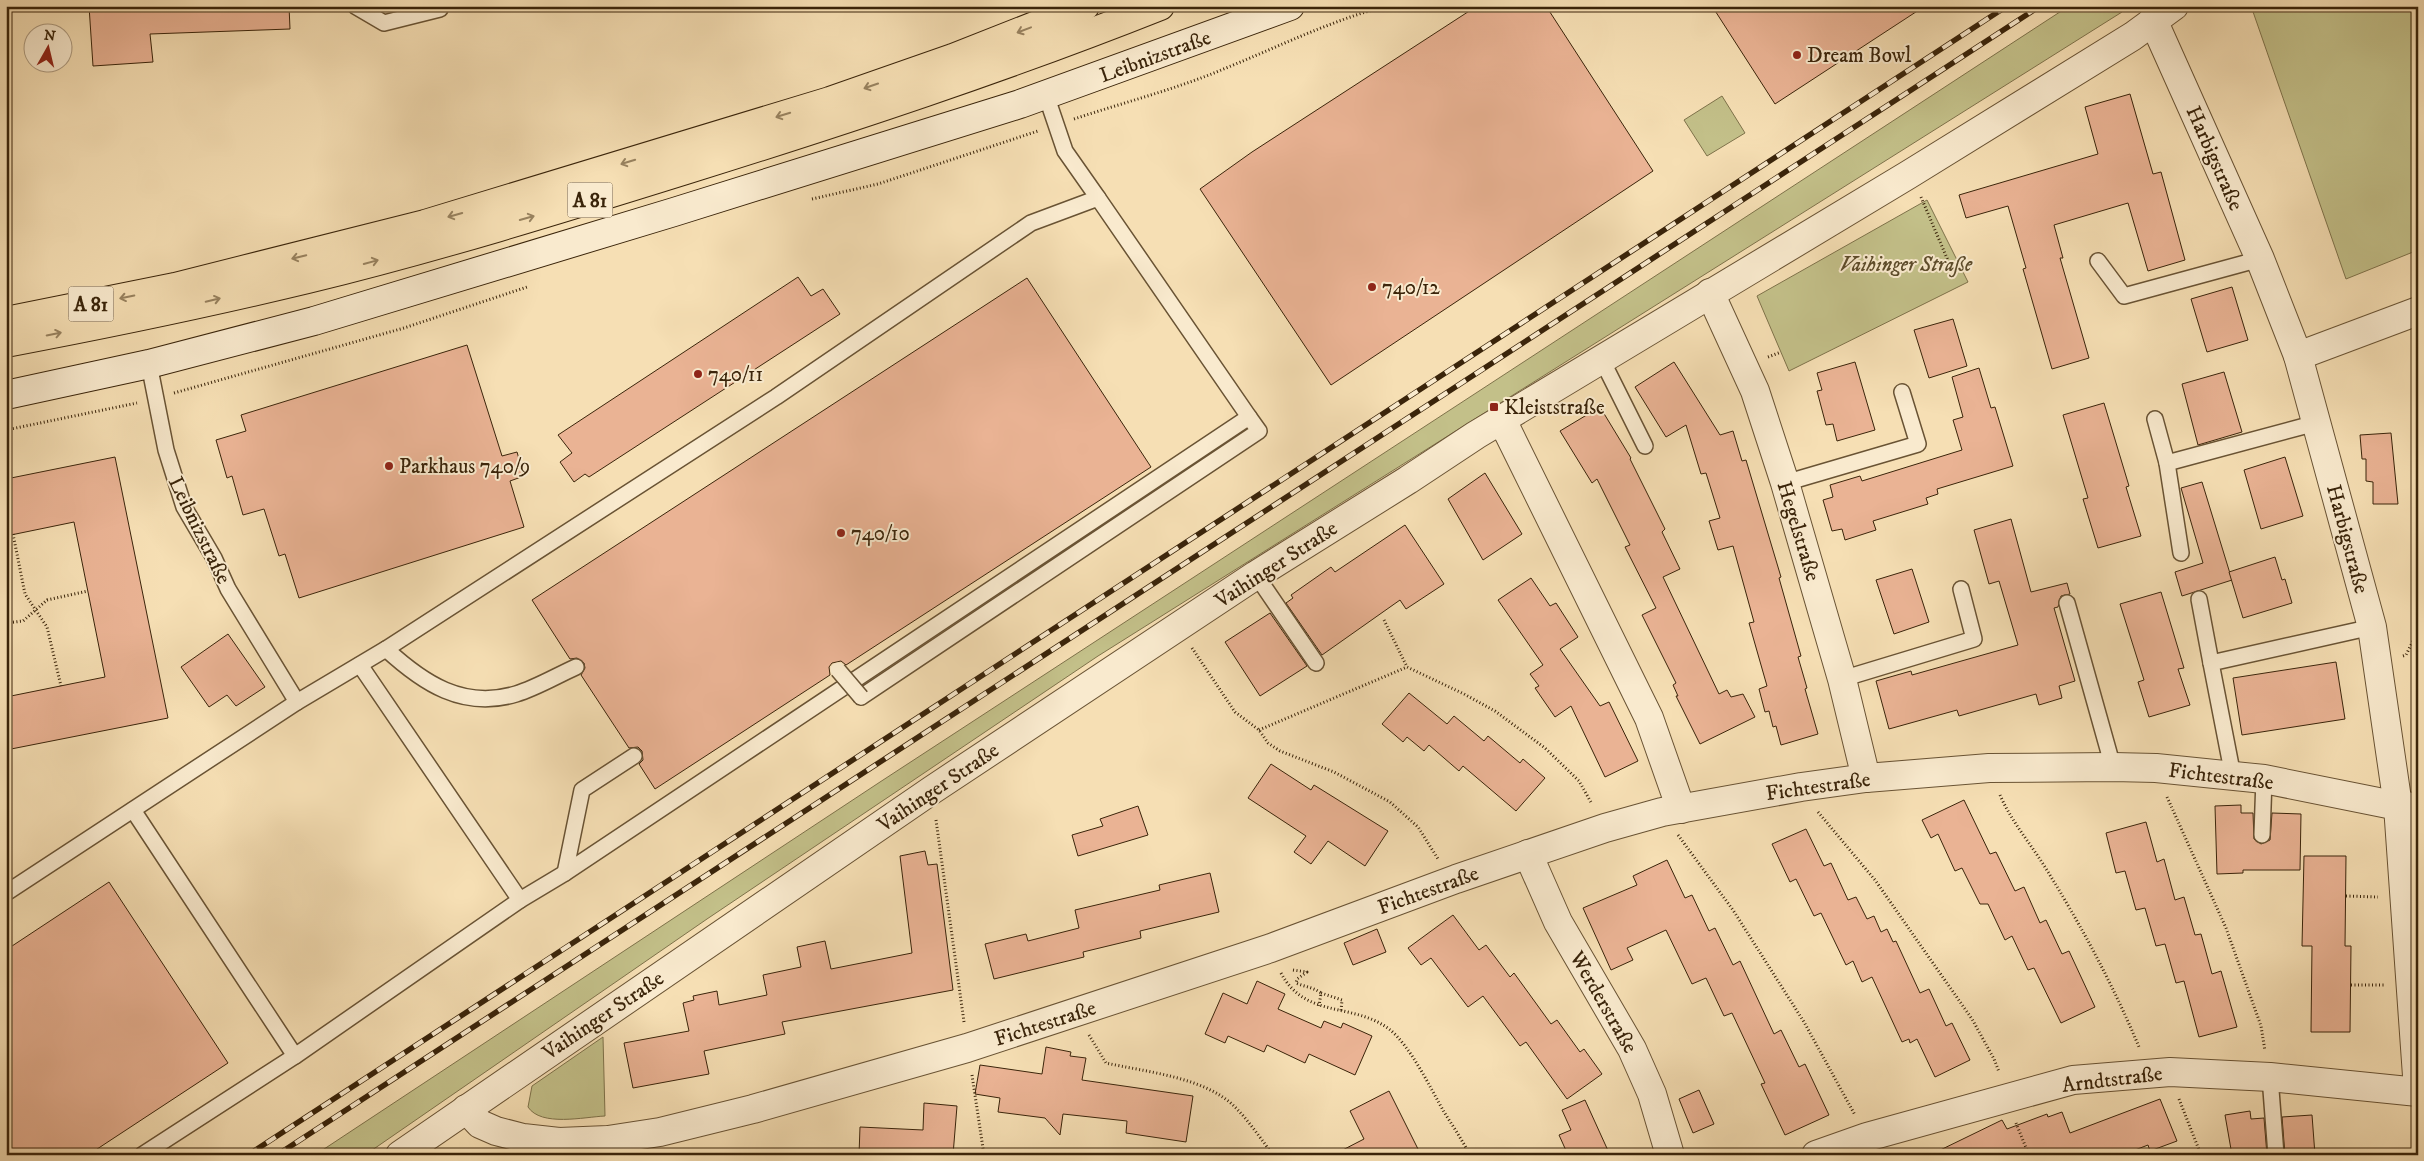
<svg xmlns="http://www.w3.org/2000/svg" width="2424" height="1161" viewBox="0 0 2424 1161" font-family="'IM FELL DW Pica',serif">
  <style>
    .green { fill: #c3c089; stroke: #7e724a }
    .building { fill: #eab394; stroke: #3a240a }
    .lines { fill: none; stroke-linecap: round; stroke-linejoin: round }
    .lane-casing { stroke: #695334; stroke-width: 18 }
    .street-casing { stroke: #695334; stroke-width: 30 }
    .secondary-casing { stroke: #3a240a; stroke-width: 30 }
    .highway-casing { stroke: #3a240a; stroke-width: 30 }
    .path { stroke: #3a240a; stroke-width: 3; stroke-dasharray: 1 2.5; stroke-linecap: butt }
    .lane { stroke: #f9eace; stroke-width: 15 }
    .street { stroke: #f9eace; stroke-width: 28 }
    .secondary { stroke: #f9eace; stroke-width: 28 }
    .highway { stroke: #f6dfb4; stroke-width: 28 }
    .rail-casing { stroke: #3a240a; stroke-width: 5.5 }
    .rail { stroke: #f9eace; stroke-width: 4; stroke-dasharray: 11; stroke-linecap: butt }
    .lane-bridge-casing { stroke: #695334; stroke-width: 18; stroke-linecap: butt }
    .lane-bridge { stroke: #f9eace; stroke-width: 15 }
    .oneway { stroke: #98825f }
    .poi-dot { fill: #8f2418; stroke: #f9eace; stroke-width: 2 }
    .labels { text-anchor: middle; stroke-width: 4; stroke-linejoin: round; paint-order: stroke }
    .shield { fill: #f9eace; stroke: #735f45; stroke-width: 1 }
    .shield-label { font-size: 20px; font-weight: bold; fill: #3a240a }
    .poi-label { font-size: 21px; fill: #3a240a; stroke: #f9eace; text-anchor: start }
    .street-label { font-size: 21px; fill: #3a240a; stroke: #f9eace }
    .park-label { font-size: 21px; font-style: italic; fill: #5c4b2a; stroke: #f9eace }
  </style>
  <rect width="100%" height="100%" fill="#f6dfb4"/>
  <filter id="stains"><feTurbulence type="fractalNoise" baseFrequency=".004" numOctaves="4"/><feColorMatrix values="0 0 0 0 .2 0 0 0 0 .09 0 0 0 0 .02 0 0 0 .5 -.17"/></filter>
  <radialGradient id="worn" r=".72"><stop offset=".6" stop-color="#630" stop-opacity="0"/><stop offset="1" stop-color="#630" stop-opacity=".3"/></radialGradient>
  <g class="green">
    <path d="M2069,6H2119L2122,12L1098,656L707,919L365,1155H315L880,782Z"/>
    <path d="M2251,6H2418V250L2346,279Z"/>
    <path d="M1722,96L1745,133L1707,156L1684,120Z"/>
    <path d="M1927,200L1968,282L1789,371L1757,296Z"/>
    <path d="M603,1037L605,1116C584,1117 541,1127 528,1107L532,1086Z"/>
  </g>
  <g class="building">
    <path d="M89,6H289L290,29L150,34L153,62L93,66Z"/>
    <path d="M1477,6H1546L1653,171L1331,385L1200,189L1252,152Z"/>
    <path d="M1712,6H1925L1775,104Z"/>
    <path d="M2130,94L2153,174L2161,172L2185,260L2148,271L2128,203L2054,225L2063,258H2060L2089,358L2052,369L2023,269L2026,268L2008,206L1966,218L1959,195L2098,154L2085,107Z"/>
    <path d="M798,277L811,296L823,289L840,314L589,477L585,474L574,482L560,462L572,453L558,435Z"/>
    <path d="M1027,278L1151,467L846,665L841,661L832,663L829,667L830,675L655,789L639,764L643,760L642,751L638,747L629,748L581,675L585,668L584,663L577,658L570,659L532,600Z"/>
    <path d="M2232,287L2248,340L2207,352L2191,299Z"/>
    <path d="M1953,319L1967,366L1929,378L1914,330Z"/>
    <path d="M467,345L502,456L517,452L524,476L510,481L524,527L299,598L285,554L279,556L264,509L243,515L232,476L227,478L216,440L246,431L241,415Z"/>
    <path d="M1674,362L1720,435L1733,431L1742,461L1746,460L1781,577L1779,578L1801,656L1798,657L1807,688L1805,689L1818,734L1781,745L1776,726L1773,727L1769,711L1765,712L1759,689L1767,686L1749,623L1754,622L1733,546L1718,550L1709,521L1720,518L1706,473L1701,474L1686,425L1666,437L1635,387Z"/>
    <path d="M1855,362L1875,430L1837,441L1833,424L1826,425L1817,391L1822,390L1817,373Z"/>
    <path d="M1979,368L1991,408L1995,407L2013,466L1937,489L1938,494L1926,498L1928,504L1873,521L1876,530L1845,540L1842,529L1832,531L1823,500L1833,497L1830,485L1860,476L1862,481L1962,450L1953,420L1963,417L1952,377Z"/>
    <path d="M2224,372L2242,432L2198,445L2182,384Z"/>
    <path d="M2104,403L2129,486L2126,487L2141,536L2098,548L2083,499L2088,498L2063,415Z"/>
    <path d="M1600,407L1631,458L1630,459L1665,529L1662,532L1680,569L1663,577L1719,694L1727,690L1731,697L1743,694L1755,717L1700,744L1676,696H1678L1673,685L1676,683L1642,615L1656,608L1625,547L1630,545L1597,479L1592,483L1560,431Z"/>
    <path d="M2391,433L2398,504H2373V482L2366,481V459H2362L2360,435Z"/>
    <path d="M115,457L168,718L6,750V697L105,677L74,522L6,536V479Z"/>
    <path d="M2285,457L2303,516L2261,529L2244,470Z"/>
    <path d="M1485,473L1522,534L1483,560L1448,499Z"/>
    <path d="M2202,482L2232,580L2182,596L2175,572L2203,563L2181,488Z"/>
    <path d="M2011,519L2031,592L2067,583L2070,594L2061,596L2058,607L2054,608L2075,681L2059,686L2062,698L2039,705L2036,694L1959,716L1957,710L1889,729L1876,681L1911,671L1912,675L2018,645L1999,581L1989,584L1974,530Z"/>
    <path d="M1405,525L1444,584L1406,609L1400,600L1322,655L1286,603L1293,598L1291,595L1331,567L1335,572Z"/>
    <path d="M2275,557L2282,580L2285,579L2292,603L2243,618L2229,572Z"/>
    <path d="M1912,569L1929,622L1894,634L1876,580Z"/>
    <path d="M1531,578L1550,606L1556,603L1578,637L1560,649L1600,706L1609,702L1638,761L1605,777L1571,706L1555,717L1535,688L1539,686L1530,674L1543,665L1498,600Z"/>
    <path d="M2161,592L2184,668L2178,669L2190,705L2149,717L2138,682L2144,680L2120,604Z"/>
    <path d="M1270,613L1307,666L1260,696L1225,642Z"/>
    <path d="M228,634L265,687L236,706L227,695L209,707L181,667Z"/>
    <path d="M2336,662L2345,719L2242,735L2233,678Z"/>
    <path d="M1409,693L1447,724L1454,716L1484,741L1488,736L1520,763L1523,759L1545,778L1516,811L1463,766L1459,771L1429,745L1424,751L1407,737L1403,742L1382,724Z"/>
    <path d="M1271,764L1311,790L1314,785L1388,831L1365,866L1328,841L1311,864L1294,852L1306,836L1248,798Z"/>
    <path d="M1964,800L1990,854L1996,852L2015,891L2024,887L2040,923L2046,920L2062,954L2069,951L2095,1007L2061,1023L2034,968L2028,970L2012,936L2005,940L1988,904H1980L1962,868L1955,871L1938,834L1931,838L1922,820Z"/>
    <path d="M2241,805V813H2253L2254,839L2261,844L2270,840L2272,813L2301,814L2300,870H2243V873L2217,874L2215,806Z"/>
    <path d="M1138,806L1148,835L1078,856L1072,835L1103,826L1100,819Z"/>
    <path d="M2146,822L2157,862L2164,859L2175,900L2184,897L2195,935L2201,934L2212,974L2221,971L2237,1027L2199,1037L2184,981L2176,983L2165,944L2156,946L2145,908L2136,910L2125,871L2116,873L2106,833Z"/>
    <path d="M1806,829L1824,866L1831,863L1848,900L1856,897L1867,919L1874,916L1881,932L1887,929L1893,942L1896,941L1920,993L1929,989L1946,1026L1952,1023L1970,1060L1935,1077L1917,1039L1910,1043L1909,1039L1902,1042L1872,977L1862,982L1853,961L1846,965L1821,913L1814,916L1796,879L1790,882L1772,844Z"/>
    <path d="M925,851L928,865L937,864L953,990L782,1022L785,1034L704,1051L709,1074L633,1088L624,1043L689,1031L683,1003L694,1000L693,996L717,991L719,1005L767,995L763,975L801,967L797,947L825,941L831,969L912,953L900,856Z"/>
    <path d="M2304,856H2346L2345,946H2351L2350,1032H2311L2312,946H2302Z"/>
    <path d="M1667,860L1685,898L1692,895L1709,931L1715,928L1733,965L1740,961L1774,1034L1781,1030L1799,1067L1805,1064L1829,1115L1785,1135L1761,1084L1765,1083L1732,1013L1724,1016L1706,978L1692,984L1666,930L1627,948L1633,960L1611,970L1583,908L1637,885L1633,876Z"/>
    <path d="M1210,873L1219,912L1140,931L1141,938L1083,952L1084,957L994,979L985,944L1026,934L1028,941L1079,928L1075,910L1160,890L1159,885Z"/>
    <path d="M109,882L228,1063L88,1155H6V950Z"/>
    <path d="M1453,915L1479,950L1486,945L1510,977L1514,973L1551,1024L1557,1020L1580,1052L1584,1049L1602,1074L1567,1099L1526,1042L1520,1046L1483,996L1468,1007L1431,958L1421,965L1408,948Z"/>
    <path d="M1377,929L1386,952L1353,965L1344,943Z"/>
    <path d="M1257,981L1285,994L1278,1009L1321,1028L1324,1021L1341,1028L1343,1023L1372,1036L1355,1075L1309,1054L1305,1063L1267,1045L1264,1052L1228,1036L1225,1043L1205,1034L1223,993L1247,1004Z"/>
    <path d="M1046,1047L1071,1052L1070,1056L1086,1058L1082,1080L1193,1096L1186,1142L1126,1133L1127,1121L1063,1114L1060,1135L1045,1118L998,1112L1000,1098L975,1094L980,1065L1042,1074Z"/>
    <path d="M1699,1090L1714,1124L1693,1133L1679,1099Z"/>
    <path d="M1389,1091L1421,1155H1333L1364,1139L1350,1111Z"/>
    <path d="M2160,1099L2177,1141L2150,1151L2148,1145L2122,1155H1930L2002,1120L2007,1129L2047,1114L2048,1117L2062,1112L2070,1133Z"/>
    <path d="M1585,1100L1610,1155H1568L1559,1135L1571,1130L1562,1110Z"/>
    <path d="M924,1103L957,1106L953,1155H859L860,1127L923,1130Z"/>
    <path d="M2250,1111L2251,1119L2264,1118L2267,1155H2232L2225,1115Z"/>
    <path d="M2312,1115L2315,1155H2285L2282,1117Z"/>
  </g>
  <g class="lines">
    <g class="lane-casing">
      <g id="lane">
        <path d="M355,6L384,23L440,9"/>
        <path d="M1046,95L1065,151L1098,198"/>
        <path d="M2098,261L2124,296L2260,259"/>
        <path d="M1602,360L1645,446"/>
        <path d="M149,364L166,450L184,507L214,558L228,589L297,702"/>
        <path d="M2155,419L2167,463L2316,423"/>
        <path d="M2167,463L2181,553"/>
        <path d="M1785,483L1918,444L1902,392"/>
        <path d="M1256,575L1316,663"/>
        <path d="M2199,599L2211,663"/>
        <path d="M2067,603L2113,767"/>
        <path d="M386,649C423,683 463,710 516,694C536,688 556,676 576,667"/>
        <path d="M360,665L520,900"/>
        <path d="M1842,679L1974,639L1961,589"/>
        <path d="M861,697L1259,431L1249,417"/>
        <path d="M2233,776L2211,663L2372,627"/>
        <path d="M133,810L295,1056"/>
        <path d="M2262,835L2264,779"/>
        <path d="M565,873L582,790L634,756"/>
        <path d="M6,893L297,702L386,649L776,397L1031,223L1098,198L1249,417L565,873L520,900L295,1056L142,1155"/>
        <path d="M2270,1077L2276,1155"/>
      </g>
    </g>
    <g class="street-casing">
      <g id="street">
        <path d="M2153,20L2260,259L2298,356L2372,627L2398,806L2418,1090"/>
        <path d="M1710,293L1755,391L1785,483L1842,679L1866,778"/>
        <path d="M2298,356L2418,311"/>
        <path d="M1502,420L1649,718L1681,809"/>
        <path d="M1528,854L1558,922L1632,1049L1652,1094L1670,1155"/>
        <path d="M466,1109L480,1124L496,1131L523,1138L559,1142L608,1140L660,1132L753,1109L967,1048L1271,948L1456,879L1605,828L1662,812L1801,787L1866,778L1989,768L2113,767L2156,768L2264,779L2398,806L2418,807"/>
        <path d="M400,1155L932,790L1256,575L1408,480L1476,435L1908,175L2133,36L2174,6"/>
        <path d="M1816,1155L1867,1137L2073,1080L2170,1072L2270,1077L2418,1092"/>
      </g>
    </g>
    <g class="secondary-casing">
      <path id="secondary" d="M6,395L149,364L314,321L674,212L1020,104L1290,6"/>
    </g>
    <g class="highway-casing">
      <g id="highway">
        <path d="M6,321L175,287L425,224L830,101L953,58L1085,6"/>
        <path d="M6,343C107,324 208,303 308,279C435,248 561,209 686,170C846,120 1004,68 1160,6"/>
      </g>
    </g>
    <g class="path">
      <path d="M1074,119C1125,102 1177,89 1226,68C1280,46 1330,21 1386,6"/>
      <path d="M1921,197L1952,270"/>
      <path d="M812,199L878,184L1038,131"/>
      <path d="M1768,357L1781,352"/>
      <path d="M174,393L404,328L527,287"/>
      <path d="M6,430L137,403"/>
      <path d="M13,534L25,594L47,627L61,686"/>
      <path d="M1384,620L1407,667L1464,694L1495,711L1545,748L1579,781L1592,804"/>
      <path d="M6,623L23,621L47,600L88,591"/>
      <path d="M1192,648L1235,712L1259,730L1268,743L1280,751L1334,772L1390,802L1418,827L1438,859"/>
      <path d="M2403,656L2406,655L2413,641L2418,640"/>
      <path d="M1259,730L1407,667"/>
      <path d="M2000,795C2012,823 2032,845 2048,872C2082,927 2114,987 2139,1047"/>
      <path d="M2167,797L2226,928L2261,1026L2265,1051"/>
      <path d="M1818,812L1875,880L1972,1019L1994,1059L1999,1072"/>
      <path d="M936,820L964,1022"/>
      <path d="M1678,835L1733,910L1804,1022L1855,1115"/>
      <path d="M2346,896L2378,897"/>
      <path d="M1293,970L1307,972L1297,979L1296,983C1305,987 1313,987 1321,993L1319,1006"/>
      <path d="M1281,973C1305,1019 1353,1002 1389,1029C1410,1045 1431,1089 1444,1112C1453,1126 1462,1140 1470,1155"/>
      <path d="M2351,985H2385"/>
      <path d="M1321,993L1342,1000L1341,1011"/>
      <path d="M1089,1035L1106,1063C1146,1072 1205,1077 1235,1107C1249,1121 1261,1139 1273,1155"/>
      <path d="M972,1075L984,1155"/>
      <path d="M2179,1099L2201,1155"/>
      <path d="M2016,1123L2029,1155"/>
    </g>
    <use href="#lane" class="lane"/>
    <use href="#street" class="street"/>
    <use href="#secondary" class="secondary"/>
    <use href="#highway" class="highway"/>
    <g class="rail-casing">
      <g id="rail">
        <path d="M248,1155L2007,6"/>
        <path d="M277,1155L2040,6"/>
      </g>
    </g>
    <use href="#rail" class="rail"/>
    <g class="lane-bridge-casing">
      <path id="lane-bridge" d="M838,670L861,697"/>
    </g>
    <use href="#lane-bridge" class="lane-bridge"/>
  </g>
  <defs><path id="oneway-shaft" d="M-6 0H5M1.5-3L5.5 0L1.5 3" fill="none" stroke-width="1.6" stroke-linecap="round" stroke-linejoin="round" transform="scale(1.25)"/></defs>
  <g class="oneway">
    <use href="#oneway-shaft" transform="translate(1024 30) rotate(159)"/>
    <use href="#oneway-shaft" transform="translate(871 86) rotate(161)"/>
    <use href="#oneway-shaft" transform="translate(783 115) rotate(163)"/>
    <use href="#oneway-shaft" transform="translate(628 162) rotate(163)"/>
    <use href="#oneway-shaft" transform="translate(455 215) rotate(164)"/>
    <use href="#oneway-shaft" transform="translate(527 218) rotate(-16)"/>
    <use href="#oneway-shaft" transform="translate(299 257) rotate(166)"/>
    <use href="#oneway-shaft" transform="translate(371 262) rotate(-15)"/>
    <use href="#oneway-shaft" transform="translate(127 297) rotate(168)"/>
    <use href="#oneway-shaft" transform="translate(213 300) rotate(-13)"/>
    <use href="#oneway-shaft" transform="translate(54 334) rotate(-11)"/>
  </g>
  <g class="poi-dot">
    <circle cx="1797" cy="55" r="5"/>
    <circle cx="1372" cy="287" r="5"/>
    <circle cx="698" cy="374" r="5"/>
    <rect x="1489" y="402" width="10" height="10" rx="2.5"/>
    <circle cx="389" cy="466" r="5"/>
    <circle cx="841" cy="533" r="5"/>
  </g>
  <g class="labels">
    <g class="shield">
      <rect x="567.5" y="182.5" width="45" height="35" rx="4"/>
      <rect x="68.5" y="286.5" width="45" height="35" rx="4"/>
    </g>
    <g class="shield-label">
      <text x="590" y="207">A 81</text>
      <text x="91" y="311">A 81</text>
    </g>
    <g class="poi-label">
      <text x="1807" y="62">Dream Bowl</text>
      <text x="1382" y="294">740/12</text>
      <text x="708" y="381">740/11</text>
      <text x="1504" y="414">Kleiststraße</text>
      <text x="399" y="473">Parkhaus 740/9</text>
      <text x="851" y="540">740/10</text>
    </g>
    <g class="street-label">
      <text transform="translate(1155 56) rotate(-20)" y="7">Leibnizstraße</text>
      <text transform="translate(2215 158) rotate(66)" y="7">Harbigstraße</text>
      <text transform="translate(200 530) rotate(64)" y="7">Leibnizstraße</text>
      <text transform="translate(1799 531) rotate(73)" y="7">Hegelstraße</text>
      <text transform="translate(2348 539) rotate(75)" y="7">Harbigstraße</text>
      <text transform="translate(1276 564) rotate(-33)" y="7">Vaihinger Straße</text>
      <text transform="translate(2221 776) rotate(7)" y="7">Fichtestraße</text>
      <text transform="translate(1818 786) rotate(-8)" y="7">Fichtestraße</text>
      <text transform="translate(938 787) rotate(-34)" y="7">Vaihinger Straße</text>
      <text transform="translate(1428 890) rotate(-20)" y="7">Fichtestraße</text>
      <text transform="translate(1604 1002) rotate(60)" y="7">Werderstraße</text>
      <text transform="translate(603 1015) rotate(-34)" y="7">Vaihinger Straße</text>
      <text transform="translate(1045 1023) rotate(-18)" y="7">Fichtestraße</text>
      <text transform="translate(2112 1079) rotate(-7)" y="7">Arndtstraße</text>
    </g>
    <g class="park-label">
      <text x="1906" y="271">Vaihinger Straße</text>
    </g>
  </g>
  <rect width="2424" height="1161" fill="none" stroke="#f6dfb4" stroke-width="25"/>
  <rect x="8" y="8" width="2409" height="1146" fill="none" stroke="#3a240a" stroke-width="2.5"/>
  <rect x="12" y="12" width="2399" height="1136" fill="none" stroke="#3a240a"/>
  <g transform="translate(48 48) rotate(8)"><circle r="24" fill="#f9eace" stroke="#ad9b80"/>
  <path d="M0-4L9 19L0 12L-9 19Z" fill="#8f2418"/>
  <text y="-8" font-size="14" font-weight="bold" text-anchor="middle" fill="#3a240a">N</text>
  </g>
  <rect width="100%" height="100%" filter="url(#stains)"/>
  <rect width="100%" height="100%" fill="url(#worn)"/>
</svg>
